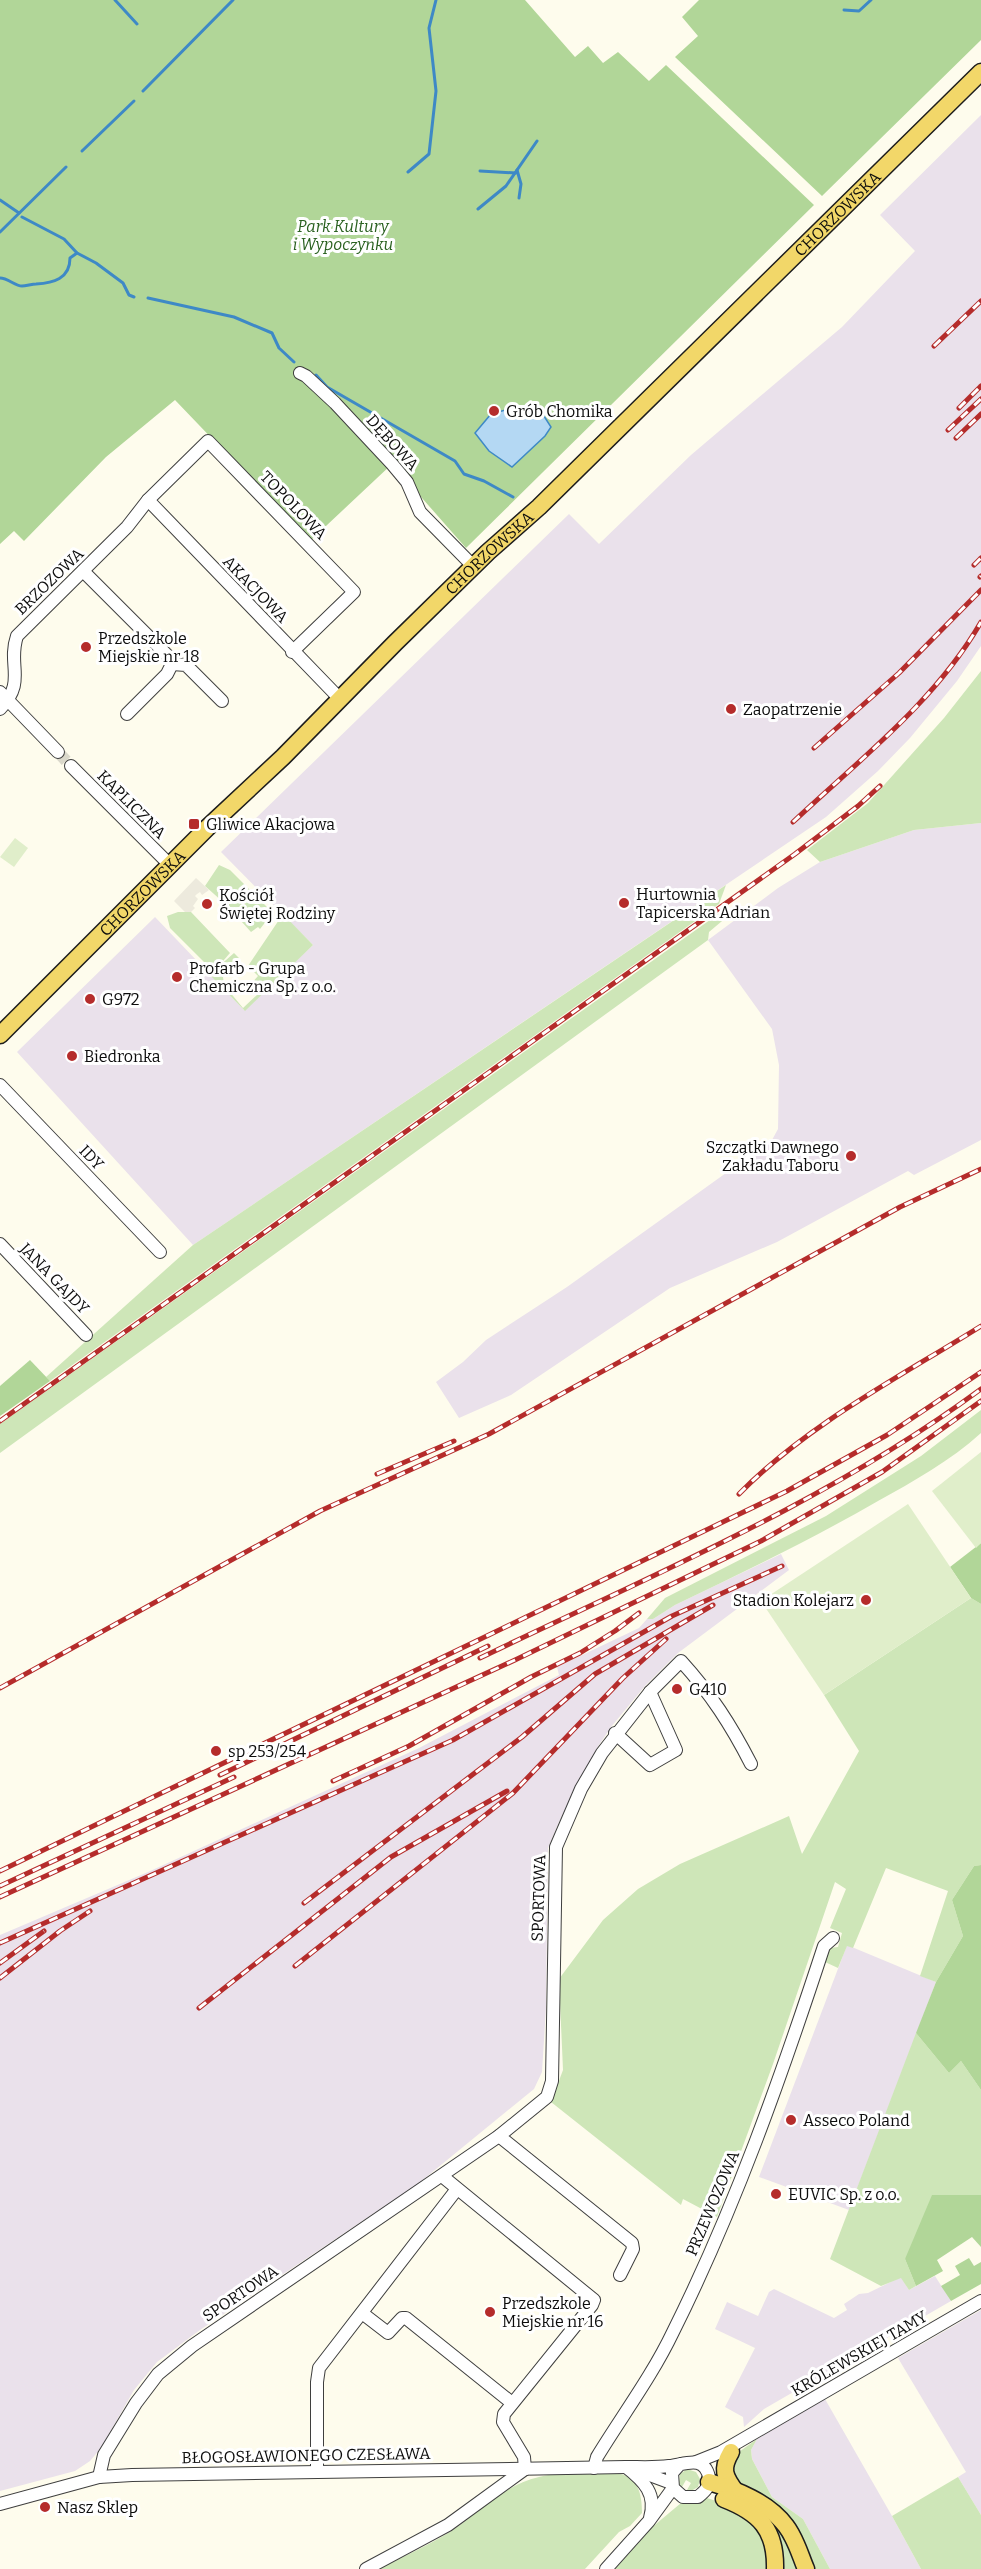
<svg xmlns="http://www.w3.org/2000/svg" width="981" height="2569" viewBox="0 0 981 2569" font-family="Bitter,serif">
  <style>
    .industrial { fill: #eae1eb }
    .green { fill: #cee6b8 }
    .forest { fill: #b1d698 }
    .pitch { fill: #e0eeca }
    .plaza { fill: #edeadd }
    .water { fill: #b4d8f3; stroke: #3e89c6; stroke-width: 1.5 }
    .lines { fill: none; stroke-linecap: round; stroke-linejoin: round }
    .stream { stroke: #3e89c6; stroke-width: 3 }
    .minor-tunnel { stroke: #dad8cb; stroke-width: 12; stroke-dasharray: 12 6; stroke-linecap: butt }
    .minor-casing { stroke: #3f3f3f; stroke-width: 14 }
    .major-casing { stroke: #1d1d1d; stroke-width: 19 }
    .minor { stroke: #fff; stroke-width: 12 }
    .major { stroke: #f2d769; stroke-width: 16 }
    .rail-casing { stroke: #b52c2b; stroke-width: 5 }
    .rail { stroke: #fff; stroke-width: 3; stroke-dasharray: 9; stroke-linecap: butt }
    .poi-dot { fill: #b52c2b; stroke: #fff; stroke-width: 2 }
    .labels { text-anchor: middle; stroke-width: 6; stroke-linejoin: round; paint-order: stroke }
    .street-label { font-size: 16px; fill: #0c0c0c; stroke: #fff }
    .park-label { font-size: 16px; font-style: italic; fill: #2a6120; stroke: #fff }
    .poi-label { font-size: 16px; fill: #0c0c0c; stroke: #fff; text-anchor: start }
  </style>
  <rect width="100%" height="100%" fill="#fefced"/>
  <g class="industrial">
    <path d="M981,115V646L957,681L910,738L878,771L826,817L193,1245L17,1052L155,917L244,1010L313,945L221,852L569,514L599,544L691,455L842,327L915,251L880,215Z"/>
    <path d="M981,823V1140L914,1175L908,1171L777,1242L670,1288L511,1395L459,1418L436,1382L463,1362L486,1340L567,1287L772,1140L778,1129L779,1065L772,1029L708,940L778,888L820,862L914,830Z"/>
    <path d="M781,1554L789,1570L678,1653L645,1686L611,1727L597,1748L559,1822L548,1848L546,2008L542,2072L534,2089L419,2183L200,2330L157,2362L134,2390L101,2448L90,2461L75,2471L0,2491V1935L148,1872L419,1748L559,1675L557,1667L639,1628L647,1619H653L675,1605Z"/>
    <path d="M847,1945L936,1982L849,2210L759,2177Z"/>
    <path d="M935,2276L951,2301L764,2409L744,2427L743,2417L725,2407L755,2348L715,2329L727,2302L758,2316L769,2292L774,2289L834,2318L847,2310L844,2304L859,2294L868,2293L901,2277L909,2290Z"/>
    <path d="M981,2310V2515L958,2477L966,2472L898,2358Z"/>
    <path d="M825,2399L892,2516L921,2569H830L803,2519L772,2497L752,2459L751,2450L757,2439Z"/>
  </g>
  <g class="green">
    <path d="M981,671V823L914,830L820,862L807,850L868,803L944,718Z"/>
    <path d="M219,865L230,870L271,911V915L260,929L258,927L251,932L231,910L225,915L219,906L223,902L205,886Z"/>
    <path d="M726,885L719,904L50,1381L46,1377L193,1245Z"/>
    <path d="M724,910L728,916L709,932L708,940L0,1453V1424Z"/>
    <path d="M191,912L230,953L217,968L234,953L239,958L223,977L224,985L243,1008L258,994L250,985L258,976L248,966L283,914L313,945L245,1011L209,974L212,970L170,928L167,916L178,912Z"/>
    <path d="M981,1410V1433C950,1461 914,1481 878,1501C812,1539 744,1572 675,1605L653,1619H647L665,1598L826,1516L921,1456Z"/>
    <path d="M971,1598L981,1604V1865L974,1866L952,1900L963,1936L936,1982L920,1976L948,1891L886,1868L853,1948L847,1946L838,1968L825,1962L830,1948L838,1947L842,1933L830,1928L846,1889L835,1882L773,2064L717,2217L683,2199L681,2205L551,2102L563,2070L559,1979L603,1920L638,1889L680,1864L789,1816L802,1854L859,1751L824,1695Z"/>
    <path d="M916,2033L949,2073L961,2061L981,2090V2195L905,2259L916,2286L909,2290L901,2278L881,2286L830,2259Z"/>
    <path d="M757,2439L751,2450L752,2459L772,2497L803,2519L830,2569H812L792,2526L740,2490L729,2463L736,2454Z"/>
    <path d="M687,2469L696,2472L700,2479L698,2487L691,2491L687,2490L691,2483L686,2480L682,2487L679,2484L680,2474Z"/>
    <path d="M617,2473C638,2477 642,2493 642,2513L630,2526L619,2532L585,2569H379C406,2555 435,2543 460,2525C486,2507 507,2484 539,2477C564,2471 592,2474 617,2473Z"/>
    <path d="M958,2477L981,2515V2569H921L892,2516Z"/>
    <path d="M707,2498L731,2506L750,2516L768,2545V2569H615L650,2529L681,2503L688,2504Z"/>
    <path d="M746,2501L777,2522L800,2569H780Z"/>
  </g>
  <g class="forest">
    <path d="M0,0H525L575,57L588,46L603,63L618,52L649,81L666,65L814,205L466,548L392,464L310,541L175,400L106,457L24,541L14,531L0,544Z"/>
    <path d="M699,0H981V40L822,196L675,57L698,36L682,17Z"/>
    <path d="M30,1360L50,1381L0,1416V1386Z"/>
    <path d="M981,1543V1604L971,1598L950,1567Z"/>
    <path d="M981,1865V2090L961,2061L949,2073L916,2033L936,1982L963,1936L952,1900L974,1866Z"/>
    <path d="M932,2195H981V2247L972,2237L937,2260L943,2271L916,2286L905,2259Z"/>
    <path d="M969,2258L974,2266L981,2262V2284L951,2301L941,2286L960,2275L955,2266Z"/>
  </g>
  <g class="pitch">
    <path d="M15,838L28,848L14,867L0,857Z"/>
    <path d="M981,1452V1543L976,1548L932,1491Z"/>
    <path d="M908,1504L971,1598L824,1695L761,1601Z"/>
  </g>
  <path class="plaza" d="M196,878L209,890L202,895L200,892L197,894L195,896L198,899L193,906L195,908L191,912H185L174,901Z"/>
  <path class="water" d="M513,408L542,413L551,427L545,436L512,467L489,451L475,433L491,414Z"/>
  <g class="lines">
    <g class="stream">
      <path d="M115,0L137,24"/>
      <path d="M844,10L859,11L871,0"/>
      <path d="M143,91L233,0"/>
      <path d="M82,151L134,101"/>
      <path d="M517,170L521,184L519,198"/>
      <path d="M480,171L516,173"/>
      <path d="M408,172L429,154L436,91L429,28L436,0"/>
      <path d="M0,200L19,213"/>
      <path d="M478,209L506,186L537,141"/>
      <path d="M22,217L64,239L77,253L96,263L123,283L129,295L134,297"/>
      <path d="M0,232L66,167"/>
      <path d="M0,278C8,278 15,286 22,286C26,286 32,284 36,284C53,283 70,279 70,258L77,253"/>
      <path d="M148,298L234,317L272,333L279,348L294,362"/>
      <path d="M316,375L327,387L455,461L464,474L484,481L513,497"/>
    </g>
    <path class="minor-tunnel" d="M58,752L71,766"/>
    <g class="minor-casing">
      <g id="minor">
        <path d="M300,373L306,376L335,403L392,464L407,482L420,512L474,567"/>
        <path d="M148,500L341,700"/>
        <path d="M83,571L168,656L172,664L186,665L222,701"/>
        <path d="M0,692L58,752"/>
        <path d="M0,709C27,681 7,666 17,636L127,527L148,500L208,441L354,592L292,652"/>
        <path d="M127,714L167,674L172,664"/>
        <path d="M71,766L170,865"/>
        <path d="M0,1085L160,1252"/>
        <path d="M0,1244L86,1335"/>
        <path d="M615,1733L650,1765L676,1750L650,1692"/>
        <path d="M499,2136L632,2243L633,2249L620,2275"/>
        <path d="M442,2176L594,2300L592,2305L504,2414L503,2422L524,2457L525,2469"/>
        <path d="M362,2313L388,2333L402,2318H406L512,2403"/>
        <path d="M696,2462L721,2452L981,2301"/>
        <path d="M626,2467C644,2481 657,2494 650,2518"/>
        <path d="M594,2468L597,2457C622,2416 652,2376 673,2332C735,2208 781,2077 824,1946L833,1938"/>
        <path d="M636,2470L671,2483"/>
        <path d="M317,2472V2382L319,2368L457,2189"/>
        <path d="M99,2477L104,2455L136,2403L158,2374L192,2346L499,2136L547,2097L552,2081L556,1847L581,1789L602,1753L650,1692L681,1661C711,1694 731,1725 751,1764"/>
        <path d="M0,2504L99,2477L132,2475L626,2467C640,2467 655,2468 669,2466C684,2465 704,2454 709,2477C711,2486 704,2492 698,2497H683L673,2488L672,2473L680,2464"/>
        <path d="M366,2569L448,2525L525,2469"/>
        <path d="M606,2569L649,2521L673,2488"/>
      </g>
    </g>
    <g class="major-casing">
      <g id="major">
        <path id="s1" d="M0,1035L207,828L283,757L395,643L488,552L539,507L981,72"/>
        <path d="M731,2452C721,2469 724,2476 736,2492"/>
        <path d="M709,2482C737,2490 768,2502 786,2526C796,2539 800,2555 806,2569"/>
        <path d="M724,2499C760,2513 776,2530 775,2569"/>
      </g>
    </g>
    <use href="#minor" class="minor"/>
    <use href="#major" class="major"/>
    <g class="rail-casing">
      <g id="rail">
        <path d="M934,346L981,301"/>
        <path d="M959,408L981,386"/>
        <path d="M948,430L981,399"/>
        <path d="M956,438L981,414"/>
        <path d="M974,565L981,558"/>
        <path d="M980,577L981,576"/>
        <path d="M814,748L899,673L981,590"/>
        <path d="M793,822C859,760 935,702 981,622"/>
        <path d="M0,1421L795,854L858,806L880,786"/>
        <path d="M377,1474L454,1441"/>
        <path d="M739,1494C808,1424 898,1378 981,1326"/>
        <path d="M480,1658C650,1576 828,1502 981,1389"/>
        <path d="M0,1688L320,1511L489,1434L900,1207L981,1169"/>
        <path d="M220,1775L488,1646"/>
        <path d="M333,1781L409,1746L531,1677L580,1653L615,1631L639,1613"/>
        <path d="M0,1871L787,1491L887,1435L981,1372"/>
        <path d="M0,1886L234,1777"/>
        <path d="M0,1897L515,1660L761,1541L882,1472L981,1401"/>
        <path d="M304,1903L522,1737L595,1674L713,1605"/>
        <path d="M0,1943L453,1740L672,1616L782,1566"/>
        <path d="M0,1963L44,1931"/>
        <path d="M295,1966L513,1793L623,1678L666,1639"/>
        <path d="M0,1978L60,1931L90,1911"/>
        <path d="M199,2008L391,1857L507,1791"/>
      </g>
    </g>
    <use href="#rail" class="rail"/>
  </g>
  <g class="poi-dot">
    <circle cx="494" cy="411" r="6"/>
    <circle cx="86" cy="647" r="6"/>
    <circle cx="731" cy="709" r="6"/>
    <rect x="188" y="818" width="12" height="12" rx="3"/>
    <circle cx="624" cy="903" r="6"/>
    <circle cx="207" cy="904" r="6"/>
    <circle cx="177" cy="977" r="6"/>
    <circle cx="90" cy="999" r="6"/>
    <circle cx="72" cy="1056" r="6"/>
    <circle cx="851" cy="1156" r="6"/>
    <circle cx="866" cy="1600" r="6"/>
    <circle cx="677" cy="1689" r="6"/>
    <circle cx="216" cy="1751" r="6"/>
    <circle cx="791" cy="2120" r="6"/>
    <circle cx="776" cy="2194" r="6"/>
    <circle cx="490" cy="2312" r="6"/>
    <circle cx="45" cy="2507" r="6"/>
  </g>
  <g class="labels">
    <g class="street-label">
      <text dy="6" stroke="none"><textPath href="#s1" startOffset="1173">CHORZOWSKA</textPath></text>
      <text transform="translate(393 442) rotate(48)" y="6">DĘBOWA</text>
      <text transform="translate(294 505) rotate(46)" y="6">TOPOLOWA</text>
      <text dy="6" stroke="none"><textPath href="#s1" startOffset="687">CHORZOWSKA</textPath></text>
      <text transform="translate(49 581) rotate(-44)" y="6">BRZOZOWA</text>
      <text transform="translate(256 589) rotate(46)" y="6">AKACJOWA</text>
      <text transform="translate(132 804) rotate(45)" y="6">KAPLICZNA</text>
      <text dy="6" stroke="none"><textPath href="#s1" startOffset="201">CHORZOWSKA</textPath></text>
      <text transform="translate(92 1157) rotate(46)" y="6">IDY</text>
      <text transform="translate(55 1278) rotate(46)" y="6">JANA GAJDY</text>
      <text transform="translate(538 1898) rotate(-88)" y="6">SPORTOWA</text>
      <text transform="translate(712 2203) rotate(-67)" y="6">PRZEWOZOWA</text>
      <text transform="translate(240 2293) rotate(-34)" y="6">SPORTOWA</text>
      <text transform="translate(859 2353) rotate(-30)" y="6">KRÓLEWSKIEJ TAMY</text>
      <text transform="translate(306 2455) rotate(-1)" y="6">BŁOGOSŁAWIONEGO CZESŁAWA</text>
    </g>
    <g class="park-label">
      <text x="343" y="232">Park Kultury<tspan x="343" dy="18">i Wypoczynku</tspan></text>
    </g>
    <g class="poi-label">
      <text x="506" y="417">Grób Chomika</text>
      <text x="98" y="644">Przedszkole<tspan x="98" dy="18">Miejskie nr 18</tspan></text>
      <text x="743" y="715">Zaopatrzenie</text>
      <text x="206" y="830">Gliwice Akacjowa</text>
      <text x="636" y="900">Hurtownia<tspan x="636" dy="18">Tapicerska Adrian</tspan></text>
      <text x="219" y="901">Kościół<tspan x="219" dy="18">Świętej Rodziny</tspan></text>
      <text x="189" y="974">Profarb - Grupa<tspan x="189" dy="18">Chemiczna Sp. z o.o.</tspan></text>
      <text x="102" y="1005">G972</text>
      <text x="84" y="1062">Biedronka</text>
      <text x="839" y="1153" text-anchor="end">Szczątki Dawnego<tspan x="839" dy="18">Zakładu Taboru</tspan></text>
      <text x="854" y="1606" text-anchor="end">Stadion Kolejarz</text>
      <text x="689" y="1695">G410</text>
      <text x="228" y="1757">sp 253/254</text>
      <text x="803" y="2126">Asseco Poland</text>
      <text x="788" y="2200">EUVIC Sp. z o.o.</text>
      <text x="502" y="2309">Przedszkole<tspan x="502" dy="18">Miejskie nr 16</tspan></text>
      <text x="57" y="2513">Nasz Sklep</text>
    </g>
  </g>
</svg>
